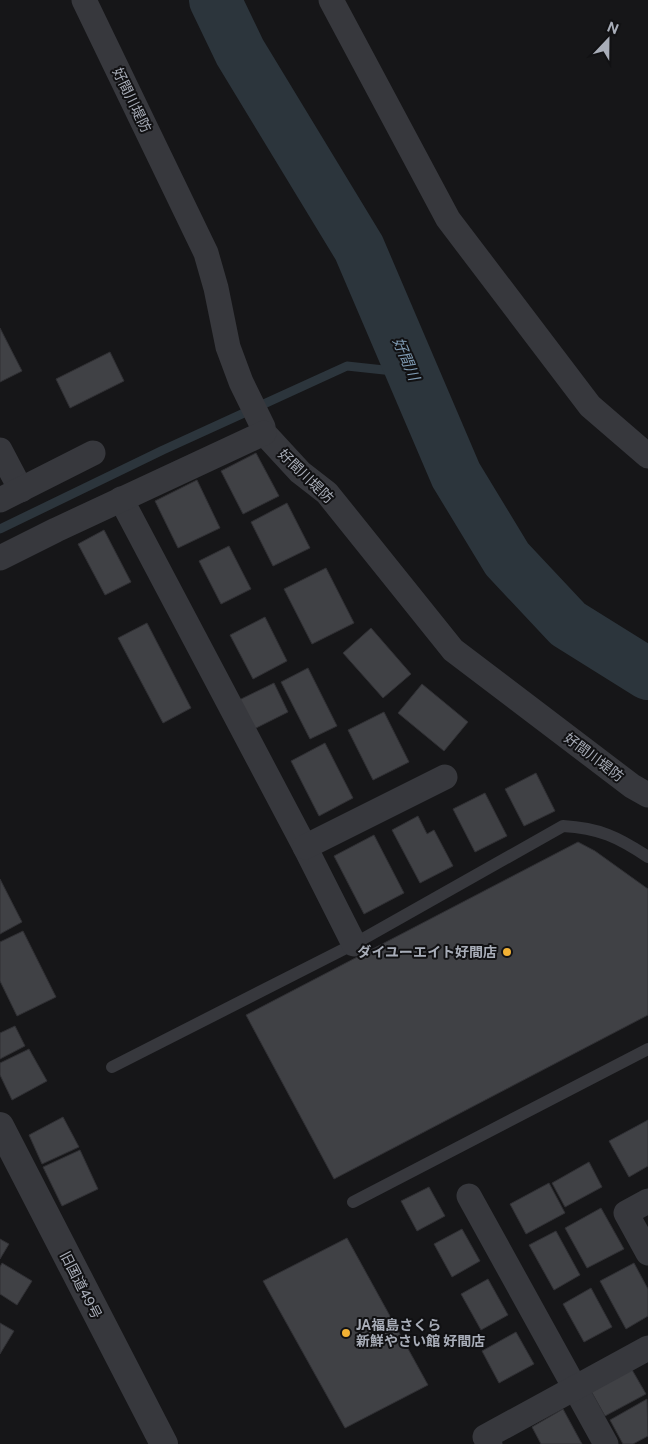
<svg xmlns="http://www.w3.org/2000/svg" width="648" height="1444" viewBox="0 0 648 1444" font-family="'Public Sans','Noto Sans JP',sans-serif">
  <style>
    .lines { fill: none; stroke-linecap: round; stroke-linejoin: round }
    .stream { stroke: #2c353c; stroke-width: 9 }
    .river { stroke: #2c353c; stroke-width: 52 }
    .building { fill: #404145; stroke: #303034 }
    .service { stroke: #37383d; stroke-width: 12 }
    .minor { stroke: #37383d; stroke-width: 25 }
    .tertiary { stroke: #37383d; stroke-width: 28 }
    .poi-dot { fill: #f2b134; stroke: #111113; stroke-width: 2 }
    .labels { text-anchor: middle; stroke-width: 4; stroke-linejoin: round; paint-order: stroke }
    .street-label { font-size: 14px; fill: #a8adb8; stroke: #111113 }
    .poi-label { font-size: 14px; font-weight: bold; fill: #a8adb8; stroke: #111113; text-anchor: end }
    .water-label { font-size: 15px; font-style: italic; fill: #7f9bb3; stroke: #111113 }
  </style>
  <rect width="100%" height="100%" fill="#161618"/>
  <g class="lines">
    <path class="stream" d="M0,529L163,450L347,366L412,373"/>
    <path class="river" d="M215,0L240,52L359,248L456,475L507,559L568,624L648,674"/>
  </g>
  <g class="building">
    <path d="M0,328L22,371L0,382Z"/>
    <path d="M110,352L124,381L70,408L56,379Z"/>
    <path d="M256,453L279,496L243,514L221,471Z"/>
    <path d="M197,480L220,528L178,548L155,501Z"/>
    <path d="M287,503L310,548L273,566L251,522Z"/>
    <path d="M104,530L131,582L105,595L78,544Z"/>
    <path d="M229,546L251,589L221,604L199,561Z"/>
    <path d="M326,568L354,623L312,644L284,589Z"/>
    <path d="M265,617L287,661L253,679L230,635Z"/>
    <path d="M147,623L191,708L163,723L118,638Z"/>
    <path d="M371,628L411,674L383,698L343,653Z"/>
    <path d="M308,668L337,726L310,739L281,682Z"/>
    <path d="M274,683L288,712L250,731L235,702Z"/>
    <path d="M422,684L468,722L444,751L398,713Z"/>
    <path d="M384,712L409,762L373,780L348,730Z"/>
    <path d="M325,743L353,798L319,816L291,761Z"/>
    <path d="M536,773L555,811L524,826L505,789Z"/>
    <path d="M485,793L507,836L475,852L453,809Z"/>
    <path d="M418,816L427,834L434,830L453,866L420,883L392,830Z"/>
    <path d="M374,835L404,893L364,914L334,856Z"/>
    <path d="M578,842L595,851L648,889V1015L334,1179L246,1015Z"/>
    <path d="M0,879L22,922L0,934Z"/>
    <path d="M23,931L56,997L17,1016L0,981V942Z"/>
    <path d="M15,1026L25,1046L0,1059V1033Z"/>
    <path d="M29,1049L47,1081L12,1100L0,1075V1063Z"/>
    <path d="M63,1117L79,1147L42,1164L29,1135Z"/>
    <path d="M648,1120V1166L629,1177L609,1141Z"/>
    <path d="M80,1150L98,1189L62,1206L43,1167Z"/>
    <path d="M589,1162L602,1187L565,1207L552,1183Z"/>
    <path d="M549,1183L565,1213L526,1234L510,1204Z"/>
    <path d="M429,1187L445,1216L417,1231L401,1201Z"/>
    <path d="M601,1208L624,1249L587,1268L565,1228Z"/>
    <path d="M462,1229L480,1261L452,1277L434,1244Z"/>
    <path d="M556,1231L580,1275L554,1290L529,1245Z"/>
    <path d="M347,1238L428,1385L345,1428L263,1281Z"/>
    <path d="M0,1239L9,1244L0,1259Z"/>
    <path d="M2,1263L32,1281L17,1305L0,1294V1267Z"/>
    <path d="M634,1263L648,1289V1316L626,1329L600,1281Z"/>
    <path d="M488,1279L508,1315L481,1330L461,1294Z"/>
    <path d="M591,1288L612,1327L584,1342L563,1304Z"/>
    <path d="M0,1323L14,1331L0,1354Z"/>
    <path d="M516,1332L534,1364L499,1383L482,1351Z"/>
    <path d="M631,1368L646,1394L605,1416L591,1391Z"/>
    <path d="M647,1399L648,1436L633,1444H623L610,1420Z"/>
    <path d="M563,1409L582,1444H541L532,1427Z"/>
  </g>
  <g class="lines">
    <g class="service">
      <path d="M112,1067L354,944L563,826C599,828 618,837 648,857"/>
      <path d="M353,1202L648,1049"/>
    </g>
    <g class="minor">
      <path d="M84,0L206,253L216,288L228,347L241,382L263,427L264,433L300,472L327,493L453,650L632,786L648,795"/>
      <path d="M331,0L448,219L590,406L648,456"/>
      <path d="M0,450L21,490"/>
      <path d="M121,499L305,847L354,944"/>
      <path d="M0,500L93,453"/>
      <path d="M0,558L56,530L264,433"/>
      <path d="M305,847L445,777"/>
      <path d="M469,1196L606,1444"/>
      <path d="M648,1201L626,1213L648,1253"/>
      <path d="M490,1444L485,1437L648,1348"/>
    </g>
    <path class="tertiary" d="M0,1126L164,1444"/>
  </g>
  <g class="poi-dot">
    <circle cx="507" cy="952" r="5"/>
    <circle cx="346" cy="1333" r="5"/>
  </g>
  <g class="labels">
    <g class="street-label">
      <text transform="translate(132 100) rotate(64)" y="5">好間川堤防</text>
      <text transform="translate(306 476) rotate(44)" y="5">好間川堤防</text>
      <text transform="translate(594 757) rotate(37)" y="5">好間川堤防</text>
      <text transform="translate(81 1285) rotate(63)" y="5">旧国道49号</text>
    </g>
    <g class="poi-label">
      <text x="497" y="957">ダイユーエイト好間店</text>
      <text x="356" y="1330" text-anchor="start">JA福島さくら<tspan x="356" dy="16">新鮮やさい館 好間店</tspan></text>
    </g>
    <g class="water-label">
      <text transform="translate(406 359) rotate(67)" y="5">好間川</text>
    </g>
  </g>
  <g transform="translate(608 40) rotate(22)" stroke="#111113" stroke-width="4" paint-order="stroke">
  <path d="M0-4L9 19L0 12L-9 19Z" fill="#a8adb8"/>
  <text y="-8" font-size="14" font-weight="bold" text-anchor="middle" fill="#a8adb8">N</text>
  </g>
</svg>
